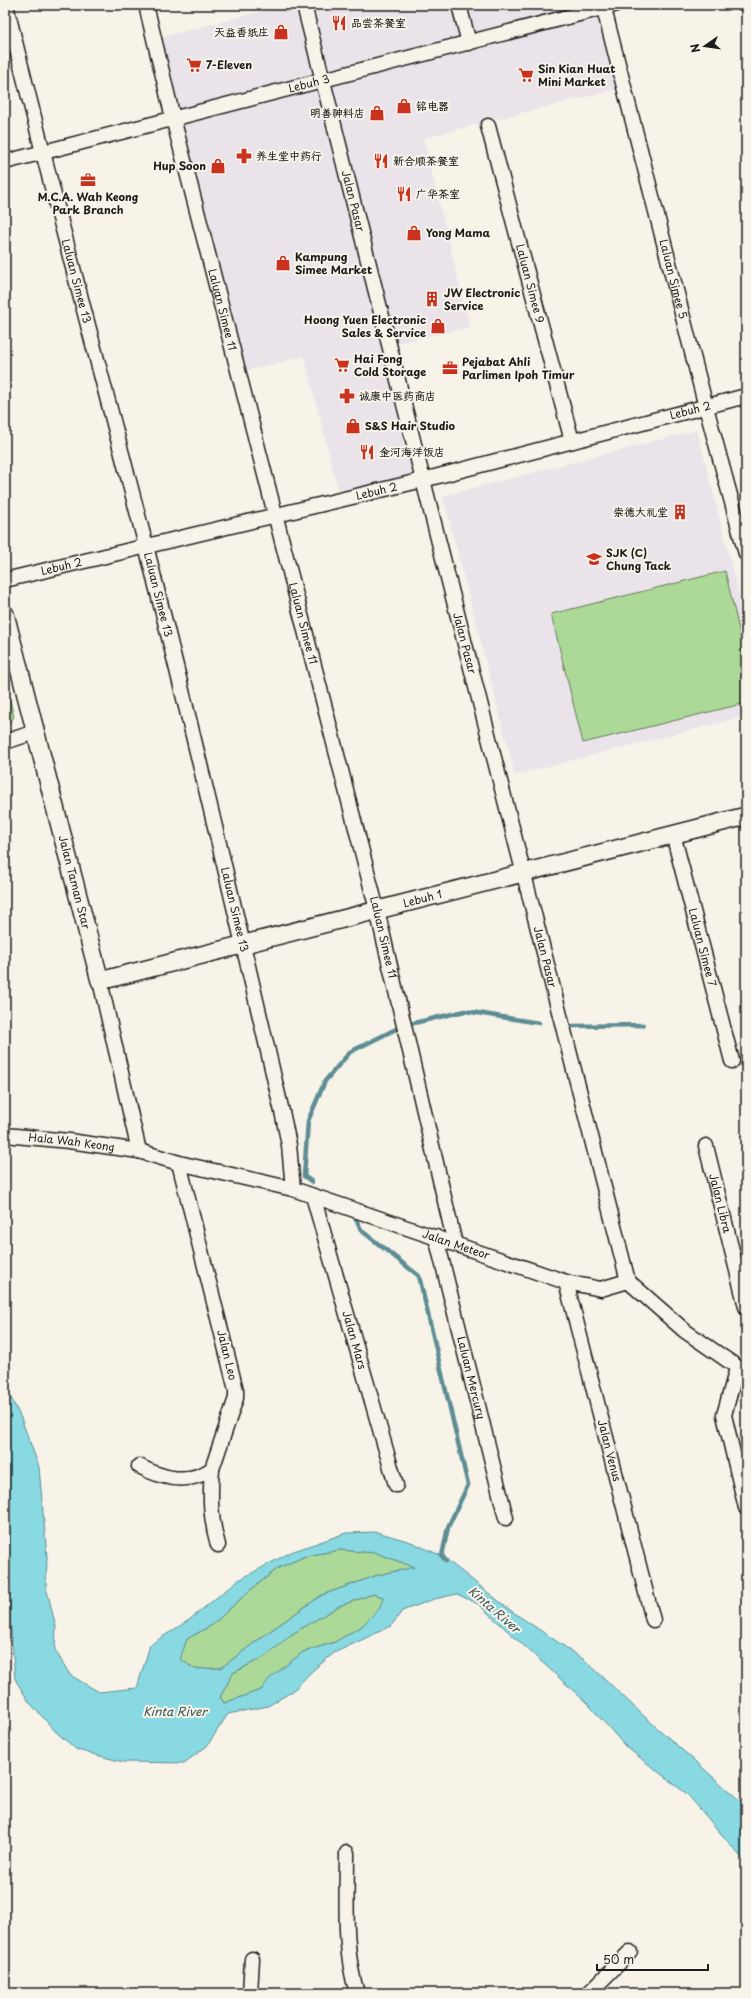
<svg xmlns="http://www.w3.org/2000/svg" width="751" height="1998" viewBox="0 0 751 1998" font-family="'Playpen Sans','LXGW WenKai TC',sans-serif">
  <style>
    .built { fill: #ebe3ea }
    .green { fill: #acd997; stroke: #647a5a }
    .water { fill: #89d9e2; stroke: #5d8d93; fill-rule: evenodd }
    .lines { fill: none; stroke-linecap: round; stroke-linejoin: round }
    .stream { stroke: #5d8d93; stroke-width: 4.5 }
    .minor-casing { stroke: #1c1c1c; stroke-width: 17 }
    .tertiary-casing { stroke: #1c1c1c; stroke-width: 20 }
    .minor { stroke: #f7f3e8; stroke-width: 14 }
    .tertiary { stroke: #f7f3e8; stroke-width: 17 }
    .labels { text-anchor: middle; stroke-width: 4; stroke-linejoin: round; paint-order: stroke }
    .poi-label { font-size: 11px; font-weight: bold; fill: #1c1c1c; stroke: #f7f3e8; text-anchor: start }
    .street-label { font-size: 11px; fill: #1c1c1c; stroke: #f7f3e8 }
    .water-label { font-size: 12px; font-style: italic; fill: #3d5557; stroke: #f7f3e8 }
  </style>
  <rect width="100%" height="100%" fill="#f7f3e8"/>
  <filter id="ink" filterUnits="userSpaceOnUse"><feTurbulence type="fractalNoise" baseFrequency=".025" numOctaves="2"/><feDisplacementMap in="SourceGraphic" scale="8" xChannelSelector="R" yChannelSelector="G"/><feConvolveMatrix kernelMatrix="1 2 1 2 8 2 1 2 1" color-interpolation-filters="sRGB"/></filter>
  <g filter="url(#ink)">
    <g class="built">
      <path d="M286,5H602L621,88L423,138L470,327L389,345L421,478L340,497L304,356L238,373L154,39Z"/>
      <path d="M697,430L746,622V716L515,775L443,496Z"/>
    </g>
    <g class="green">
      <path d="M725,571L746,658V703L583,743L551,614Z"/>
      <path d="M5,680L14,717L5,728Z"/>
      <path d="M340,1550L376,1553L415,1567L378,1575L322,1595L266,1634L221,1668L195,1669L179,1659L187,1639L212,1625L248,1592L278,1568L306,1556Z"/>
      <path d="M373,1594L384,1597L380,1608L362,1626L335,1642L303,1652L270,1679L261,1690L224,1703L220,1697L233,1673L266,1656L292,1634L339,1606Z"/>
    </g>
    <path class="water" d="M5,1386L21,1418L39,1467L47,1557L46,1587L56,1627L55,1650L70,1675L99,1692L137,1688L150,1645L189,1620L237,1581L291,1552L346,1533L377,1532L411,1542L442,1556L510,1610L586,1661L646,1718L746,1806V1863L688,1795L625,1746L588,1704L478,1604L457,1594L434,1599L402,1611L391,1626L334,1653L312,1671L293,1691L268,1706L228,1714L207,1746L184,1763L123,1762L77,1750L56,1732L29,1702L15,1679L7,1580L5,1548ZM340,1550L376,1553L414,1567L378,1575L322,1595L266,1634L221,1668L195,1669L180,1659L187,1639L212,1625L248,1592L278,1568L306,1556ZM373,1594L383,1597L380,1608L362,1626L335,1642L303,1652L269,1679L261,1690L224,1703L220,1697L233,1673L266,1656L292,1634L339,1606Z"/>
    <g class="lines">
      <g class="stream">
        <path d="M414,1023L465,1011L539,1023"/>
        <path d="M573,1026L643,1025"/>
        <path d="M312,1182L304,1176L308,1121L325,1081L350,1052L396,1029"/>
        <path d="M355,1218L362,1231L419,1276L468,1485L448,1527L442,1556L446,1561"/>
      </g>
      <g class="minor-casing">
        <g id="minor">
          <path id="s1" d="M6,5C50,186 99,365 146,546C194,735 239,926 283,1116L289,1145L293,1189"/>
          <path id="s2" d="M146,5L173,118L377,910L455,1244"/>
          <path id="s3" d="M304,5L423,480L628,1281"/>
          <path d="M459,5L469,43"/>
          <path id="s4" d="M603,5L706,407L746,554"/>
          <path id="s5" d="M488,126L572,441"/>
          <path id="s6" d="M5,162L614,5"/>
          <path id="s7" d="M5,580L423,480L746,396"/>
          <path d="M5,742L35,732"/>
          <path id="s8" d="M673,834L732,1061"/>
          <path d="M100,981L139,1151"/>
          <path id="s9" d="M5,1135L69,1141L139,1151L179,1163L293,1189L566,1282L601,1289L628,1281L685,1331L746,1373"/>
          <path id="s10" d="M706,1146L746,1307"/>
          <path id="s11" d="M313,1196L396,1485"/>
          <path id="s12" d="M436,1237L506,1518"/>
          <path id="s13" d="M566,1282L653,1620"/>
          <path d="M737,1368L724,1415L746,1508"/>
          <path d="M139,1466C163,1479 188,1485 212,1469L236,1398V1390L179,1163"/>
          <path d="M212,1469C210,1497 210,1517 218,1545"/>
          <path d="M347,1853C347,1899 343,1949 357,1993"/>
          <path d="M250,1993L252,1959"/>
          <path d="M589,1993L630,1952"/>
        </g>
      </g>
      <g class="tertiary-casing">
        <g id="tertiary">
          <path id="s14" d="M5,614L100,981L746,816"/>
        </g>
      </g>
      <use href="#minor" class="minor"/>
      <use href="#tertiary" class="tertiary"/>
    </g>
  </g>
  <defs>
    <g id="restaurant-bare" transform="scale(1.2)"><path d="M-5-6h1v4h1v-4h1v4h1v-4h1v5L-1.5 .5V6h-2V.5L-5-1ZM5-6V6H3V1.5H1.5Q1.5-4 5-6Z" fill="#c8321e" stroke="#f7f3e8" stroke-width="2.5" paint-order="stroke"/></g>
    <g id="shop-bare" transform="scale(1.2)"><path d="M-5-2.5h2.3a2.7 3.5 0 0 1 5.4 0H5L5.5 6h-11ZM-1.5-2.5h3a1.5 2.3 0 0 0-3 0Z" fill="#c8321e" stroke="#f7f3e8" stroke-width="2.5" paint-order="stroke"/></g>
    <g id="supermarket-bare" transform="scale(1.2)"><path d="M-6-5.5h2.5l.6 2H6L4.5 2H-2.5L-4.4-4H-6ZM-1.5 3.2a1.3 1.3 0 1 0 .1 0ZM3 3.2a1.3 1.3 0 1 0 .1 0Z" fill="#c8321e" stroke="#f7f3e8" stroke-width="2.5" paint-order="stroke"/></g>
    <g id="pharmacy-bare" transform="scale(1.2)"><path d="M-2-6h4v4h4v4h-4v4h-4v-4h-4v-4h4Z" fill="#c8321e" stroke="#f7f3e8" stroke-width="2.5" paint-order="stroke"/></g>
    <g id="office-bare" transform="scale(1.2)"><path d="M-6-3h4V-5.5h4V-3h4V5H-6ZM-1-4.5V-3h2v-1.5ZM-6 0V1H6V0Z" fill="#c8321e" stroke="#f7f3e8" stroke-width="2.5" paint-order="stroke"/></g>
    <g id="building-bare" transform="scale(1.2)"><path d="M-4-6H4V6H1V3H-1V6H-4ZM-2.5-4.3h1.7v1.8h-1.7ZM.8-4.3h1.7v1.8H.8ZM-2.5-1h1.7V.8h-1.7ZM.8-1h1.7V.8H.8Z" fill="#c8321e" stroke="#f7f3e8" stroke-width="2.5" paint-order="stroke"/></g>
    <g id="school-bare" transform="scale(1.2)"><path d="M0-5L7-2L0 1L-7-2ZM-4 1L0 2.5L4 1V4Q0 6-4 4Z" fill="#c8321e" stroke="#f7f3e8" stroke-width="2.5" paint-order="stroke"/></g>
  </defs>
  <g fill-rule="evenodd">
    <use href="#restaurant-bare" x="339" y="23"/>
    <use href="#shop-bare" x="281" y="32"/>
    <use href="#supermarket-bare" x="194" y="65"/>
    <use href="#supermarket-bare" x="526" y="75"/>
    <use href="#shop-bare" x="404" y="106"/>
    <use href="#shop-bare" x="377" y="113"/>
    <use href="#pharmacy-bare" x="244" y="156"/>
    <use href="#restaurant-bare" x="381" y="161"/>
    <use href="#shop-bare" x="218" y="166"/>
    <use href="#office-bare" x="88" y="180"/>
    <use href="#restaurant-bare" x="404" y="194"/>
    <use href="#shop-bare" x="414" y="233"/>
    <use href="#shop-bare" x="283" y="263"/>
    <use href="#building-bare" x="432" y="299"/>
    <use href="#shop-bare" x="438" y="326"/>
    <use href="#supermarket-bare" x="342" y="365"/>
    <use href="#office-bare" x="450" y="368"/>
    <use href="#pharmacy-bare" x="347" y="396"/>
    <use href="#shop-bare" x="353" y="426"/>
    <use href="#restaurant-bare" x="367" y="452"/>
    <use href="#building-bare" x="680" y="512"/>
    <use href="#school-bare" x="594" y="559"/>
  </g>
  <g class="labels">
    <g class="poi-label">
      <text x="351" y="27">品尝茶餐室</text>
      <text x="269" y="36" text-anchor="end">天益香纸庄</text>
      <text x="206" y="69">7-Eleven</text>
      <text x="538" y="73">Sin Kian Huat<tspan x="538" dy="13">Mini Market</tspan></text>
      <text x="416" y="110">铭电器</text>
      <text x="365" y="117" text-anchor="end">明善神料店</text>
      <text x="256" y="160">养生堂中药行</text>
      <text x="393" y="165">新合顺茶餐室</text>
      <text x="206" y="170" text-anchor="end">Hup Soon</text>
      <text x="416" y="198">广华茶室</text>
      <text x="88" y="201" text-anchor="middle">M.C.A. Wah Keong<tspan x="88" dy="13">Park Branch</tspan></text>
      <text x="426" y="237">Yong Mama</text>
      <text x="295" y="261">Kampung<tspan x="295" dy="13">Simee Market</tspan></text>
      <text x="444" y="297">JW Electronic<tspan x="444" dy="13">Service</tspan></text>
      <text x="426" y="324" text-anchor="end">Hoong Yuen Electronic<tspan x="426" dy="13">Sales &amp; Service</tspan></text>
      <text x="354" y="363">Hai Fong<tspan x="354" dy="13">Cold Storage</tspan></text>
      <text x="462" y="366">Pejabat Ahli<tspan x="462" dy="13">Parlimen Ipoh Timur</tspan></text>
      <text x="359" y="400">诚康中医药商店</text>
      <text x="365" y="430">S&amp;S Hair Studio</text>
      <text x="379" y="456">金河海洋饭店</text>
      <text x="668" y="516" text-anchor="end">崇德大礼堂</text>
      <text x="606" y="557">SJK (C)<tspan x="606" dy="13">Chung Tack</tspan></text>
    </g>
    <g class="street-label">
      <text dy="4" stroke="none"><textPath href="#s6" startOffset="314">Lebuh 3</textPath></text>
      <text dy="4" stroke="none"><textPath href="#s3" startOffset="202">Jalan Pasar</textPath></text>
      <text dy="4" stroke="none"><textPath href="#s4" startOffset="283">Laluan Simee 5</textPath></text>
      <text dy="4" stroke="none"><textPath href="#s1" startOffset="285">Laluan Simee 13</textPath></text>
      <text dy="4" stroke="none"><textPath href="#s5" startOffset="163">Laluan Simee 9</textPath></text>
      <text dy="4" stroke="none"><textPath href="#s2" startOffset="314">Laluan Simee 11</textPath></text>
      <text dy="4" stroke="none"><textPath href="#s7" startOffset="706">Lebuh 2</textPath></text>
      <text dy="4" stroke="none"><textPath href="#s7" startOffset="382">Lebuh 2</textPath></text>
      <text dy="4" stroke="none"><textPath href="#s7" startOffset="58">Lebuh 2</textPath></text>
      <text dy="4" stroke="none"><textPath href="#s1" startOffset="609">Laluan Simee 13</textPath></text>
      <text dy="4" stroke="none"><textPath href="#s2" startOffset="638">Laluan Simee 11</textPath></text>
      <text dy="4" stroke="none"><textPath href="#s3" startOffset="658">Jalan Pasar</textPath></text>
      <text dy="4" stroke="none"><textPath href="#s14" startOffset="277">Jalan Taman Star</textPath></text>
      <text dy="4" stroke="none"><textPath href="#s14" startOffset="712">Lebuh 1</textPath></text>
      <text dy="4" stroke="none"><textPath href="#s1" startOffset="933">Laluan Simee 13</textPath></text>
      <text dy="4" stroke="none"><textPath href="#s2" startOffset="962">Laluan Simee 11</textPath></text>
      <text dy="4" stroke="none"><textPath href="#s8" startOffset="117">Laluan Simee 7</textPath></text>
      <text dy="4" stroke="none"><textPath href="#s3" startOffset="982">Jalan Pasar</textPath></text>
      <text dy="4" stroke="none"><textPath href="#s9" startOffset="67">Hala Wah Keong</textPath></text>
      <text dy="4" stroke="none"><textPath href="#s10" startOffset="59">Jalan Libra</textPath></text>
      <text dy="4" stroke="none"><textPath href="#s9" startOffset="466">Jalan Meteor</textPath></text>
      <text dy="4" stroke="none"><textPath href="#s11" startOffset="150">Jalan Mars</textPath></text>
      <text transform="translate(227 1355) rotate(76)" y="4">Jalan Leo</text>
      <text dy="4" stroke="none"><textPath href="#s12" startOffset="145">Laluan Mercury</textPath></text>
      <text dy="4" stroke="none"><textPath href="#s13" startOffset="174">Jalan Venus</textPath></text>
    </g>
    <g class="water-label">
      <text transform="translate(494 1610) rotate(41)" y="4">Kinta River</text>
      <text x="175" y="1716">Kinta River</text>
    </g>
  </g>
  <rect width="751" height="1998" fill="none" stroke="#f7f3e8" stroke-width="20"/>
  <rect x="10" y="10" width="731" height="1978" fill="none" stroke="#1c1c1c" stroke-width="1.5" filter="url(#ink)"/>
  <g transform="translate(705 46) rotate(257)" stroke="#f7f3e8" stroke-width="3" paint-order="stroke">
  <path d="M0-3L7 15L0 10L-7 15Z" fill="#1c1c1c"/>
  <text y="-6" font-size="11" font-weight="bold" text-anchor="middle" fill="#1c1c1c">N</text>
  </g>
  <path d="M597 1964v6h111v-6" fill="none" stroke="#1c1c1c" stroke-width="2"/>
  <text x="603" y="1964" font-size="12" fill="#1c1c1c" stroke="#f7f3e8" stroke-width="3" paint-order="stroke">50 m</text>
</svg>
